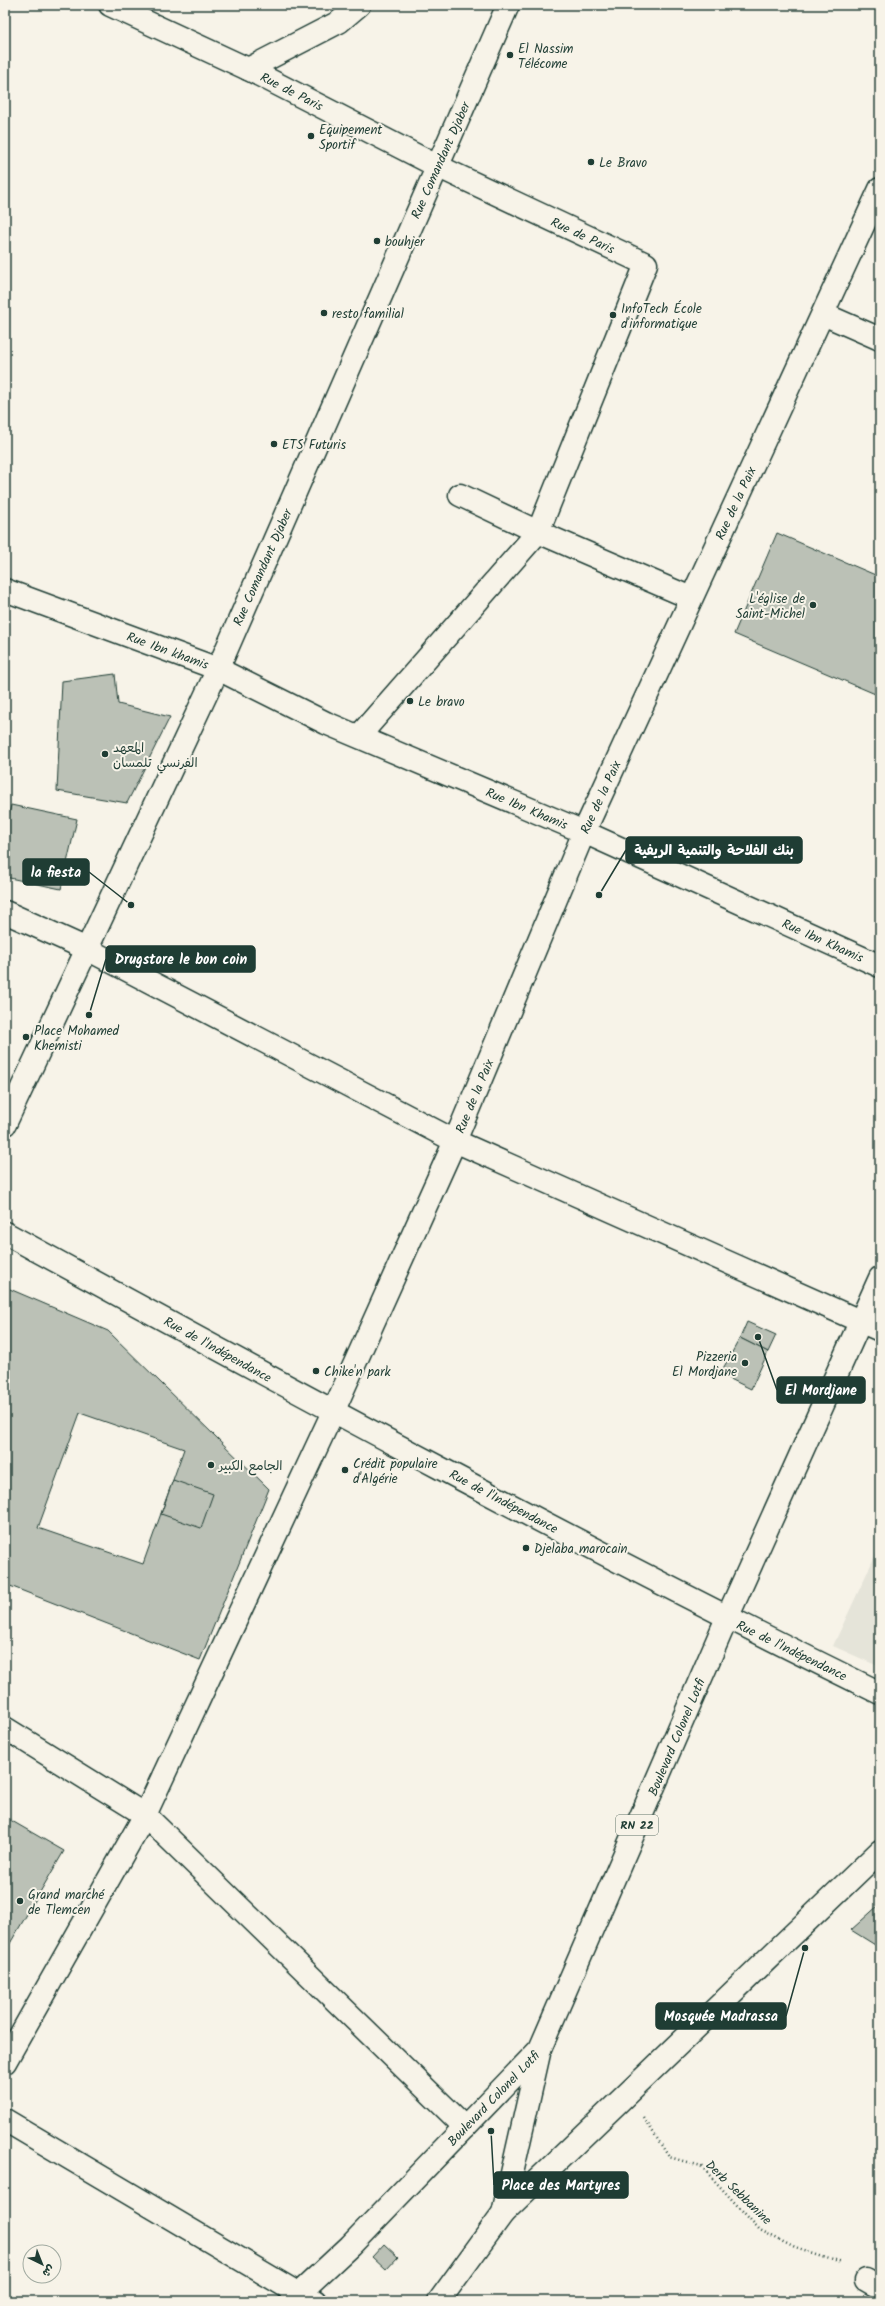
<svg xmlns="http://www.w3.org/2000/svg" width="885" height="2306" viewBox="0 0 885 2306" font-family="Kalam,'Playpen Sans Arabic',sans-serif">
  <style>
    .built { fill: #e5e4d9 }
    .building { fill: #bbc1b6; stroke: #1f3d34; fill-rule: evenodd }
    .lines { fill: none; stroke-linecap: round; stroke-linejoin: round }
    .minor-casing { stroke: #1f3d34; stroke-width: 25 }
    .primary-casing { stroke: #1f3d34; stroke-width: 25 }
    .path { stroke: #1f3d34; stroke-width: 2.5; stroke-dasharray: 1 3; stroke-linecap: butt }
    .minor { stroke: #f7f3e8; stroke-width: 22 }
    .primary { stroke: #f7f3e8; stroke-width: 22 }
    .poi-dot { fill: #1f3d34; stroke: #f7f3e8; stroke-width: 1.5 }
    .labels { text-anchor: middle; stroke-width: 4; stroke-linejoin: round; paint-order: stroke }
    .shield { fill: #f7f3e8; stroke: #60746a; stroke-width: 1 }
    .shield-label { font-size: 12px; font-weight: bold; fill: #1f3d34 }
    .poi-label { font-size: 13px; fill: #1f3d34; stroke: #f7f3e8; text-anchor: start }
    .street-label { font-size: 13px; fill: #1f3d34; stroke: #f7f3e8 }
    .leader { fill: none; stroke: #1f3d34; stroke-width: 1.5 }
    .callout-dot { fill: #1f3d34; stroke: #f7f3e8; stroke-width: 1.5 }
    .callout { fill: #1f3d34; stroke: #1f3d34; stroke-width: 1.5 }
    .callout-label { font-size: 14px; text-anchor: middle; font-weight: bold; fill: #fff }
  </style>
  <rect width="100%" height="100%" fill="#f7f3e8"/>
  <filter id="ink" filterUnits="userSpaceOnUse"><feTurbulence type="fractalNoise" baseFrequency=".025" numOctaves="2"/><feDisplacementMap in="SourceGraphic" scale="8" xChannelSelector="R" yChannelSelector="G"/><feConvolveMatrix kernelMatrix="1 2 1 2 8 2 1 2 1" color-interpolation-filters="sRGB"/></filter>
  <g filter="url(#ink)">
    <path class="built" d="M880,1545V1667L833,1646Z"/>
    <g class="building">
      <path d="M777,533L880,577V696L734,634Z"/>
      <path d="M115,674L118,704L170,717L127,803L57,791L62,681Z"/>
      <path d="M11,805L77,819L61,889L5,877V832Z"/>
      <path d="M5,1287L108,1331L269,1489L200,1660L5,1584ZM80,1413L184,1449L143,1564L38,1528Z"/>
      <path d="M747,1322L776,1335L768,1352L740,1338Z"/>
      <path d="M740,1338L768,1352L751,1389L720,1374Z"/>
      <path d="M173,1480L213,1494L201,1528L161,1514Z"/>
      <path d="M5,1817L64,1851L5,1952Z"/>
      <path d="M880,1904V1948L851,1930Z"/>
      <path d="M384,2244L398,2257L386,2270L372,2257Z"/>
    </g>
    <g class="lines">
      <g class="minor-casing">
        <g id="minor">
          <path d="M110,5L248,69L437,166L646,264L538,532L359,736"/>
          <path d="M248,69L339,22L359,5"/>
          <path d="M823,314L880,339"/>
          <path d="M460,495L538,532L691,598"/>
          <path d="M5,590L218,669L326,723L584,832L880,966"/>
          <path d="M5,912L87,949L455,1141L880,1330"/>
          <path d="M5,1124L218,669L508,5"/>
          <path d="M5,1233C294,1391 584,1548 880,1693"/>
          <path d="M5,1728L145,1815L465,2127"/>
          <path d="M5,2062L145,1815L333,1412L455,1141L584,832L880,189"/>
          <path d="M5,2120L299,2294L315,2301"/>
          <path d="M503,2213L880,1851"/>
          <path d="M866,2280L880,2288"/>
          <path d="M439,2301L503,2213L540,2049"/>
        </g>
      </g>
      <g class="primary-casing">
        <path id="primary" d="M291,2301L350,2246L540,2049L727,1618L880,1278"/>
      </g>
      <path class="path" d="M644,2118L669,2157L701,2166L760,2230L795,2248L842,2263"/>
      <use href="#minor" class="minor"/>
      <use href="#primary" class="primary"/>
    </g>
  </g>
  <g class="poi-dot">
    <circle cx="510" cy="55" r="4"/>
    <circle cx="311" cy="136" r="4"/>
    <circle cx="591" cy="162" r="4"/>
    <circle cx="377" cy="241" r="4"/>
    <circle cx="324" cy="313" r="4"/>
    <circle cx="613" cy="315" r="4"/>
    <circle cx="274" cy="444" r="4"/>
    <circle cx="813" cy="605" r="4"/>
    <circle cx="410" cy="701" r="4"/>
    <circle cx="105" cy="754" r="4"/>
    <circle cx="26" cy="1037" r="4"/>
    <circle cx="745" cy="1363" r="4"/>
    <circle cx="316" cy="1371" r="4"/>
    <circle cx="211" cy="1465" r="4"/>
    <circle cx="345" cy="1470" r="4"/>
    <circle cx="526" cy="1548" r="4"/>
    <circle cx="20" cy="1901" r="4"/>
  </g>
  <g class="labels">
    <rect class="shield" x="616" y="1815" width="42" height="20" rx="3"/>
    <g class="shield-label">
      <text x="637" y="1829">RN 22</text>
    </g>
    <g class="poi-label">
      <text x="518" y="53">El Nassim<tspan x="518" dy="15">Télécome</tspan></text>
      <text x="319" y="134">Equipement<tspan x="319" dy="15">Sportif</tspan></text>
      <text x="599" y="167">Le Bravo</text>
      <text x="385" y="246">bouhjer</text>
      <text x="621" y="313">InfoTech École<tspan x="621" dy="15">d'informatique</tspan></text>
      <text x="332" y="318">resto familial</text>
      <text x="282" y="449">ETS Futuris</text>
      <text x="805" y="603" text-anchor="end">L'église de<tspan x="805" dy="15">Saint-Michel</tspan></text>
      <text x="418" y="706">Le bravo</text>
      <text x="113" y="752">المعهد<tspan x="113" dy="15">الفرنسي تلمسان</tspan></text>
      <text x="34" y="1035">Place Mohamed<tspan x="34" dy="15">Khemisti</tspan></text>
      <text x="737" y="1361" text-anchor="end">Pizzeria<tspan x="737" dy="15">El Mordjane</tspan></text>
      <text x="324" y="1376">Chike'n park</text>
      <text x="353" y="1468">Crédit populaire<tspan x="353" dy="15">d'Algérie</tspan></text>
      <text x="219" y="1470">الجامع الكبير</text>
      <text x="534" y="1553">Djelaba marocain</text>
      <text x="28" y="1899">Grand marché<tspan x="28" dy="15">de Tlemcen</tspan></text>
    </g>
    <g class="street-label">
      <text transform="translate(292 91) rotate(27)" y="5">Rue de Paris</text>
      <text transform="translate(440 160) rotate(-66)" y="5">Rue Comandant Djaber</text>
      <text transform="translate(583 235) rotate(25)" y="5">Rue de Paris</text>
      <text transform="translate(735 503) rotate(-65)" y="5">Rue de la Paix</text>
      <text transform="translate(262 567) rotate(-66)" y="5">Rue Comandant Djaber</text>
      <text transform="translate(168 650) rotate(20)" y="5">Rue Ibn khamis</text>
      <text transform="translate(600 797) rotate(-65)" y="5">Rue de la Paix</text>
      <text transform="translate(527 808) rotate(23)" y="5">Rue Ibn Khamis</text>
      <text transform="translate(823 940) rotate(24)" y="5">Rue Ibn Khamis</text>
      <text transform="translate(474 1096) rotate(-67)" y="5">Rue de la Paix</text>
      <text transform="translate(218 1349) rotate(29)" y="5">Rue de l'Indépendance</text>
      <text transform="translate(504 1501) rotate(28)" y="5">Rue de l'Indépendance</text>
      <text transform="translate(792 1650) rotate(26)" y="5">Rue de l'Indépendance</text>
      <text transform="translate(676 1737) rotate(-67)" y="5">Boulevard Colonel Lotfi</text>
      <text transform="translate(493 2098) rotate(-46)" y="5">Boulevard Colonel Lotfi</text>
      <text transform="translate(739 2192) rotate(44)" y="5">Derb Sebbanine</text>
    </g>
  </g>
  <path class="leader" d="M599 895L626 850M131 905L89 872M89 1015L106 959M758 1337L777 1390M805 1948L786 2016M491 2131L494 2185"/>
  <g class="callout-dot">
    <circle cx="599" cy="895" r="4"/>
    <circle cx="131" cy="905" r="4"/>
    <circle cx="89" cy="1015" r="4"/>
    <circle cx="758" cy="1337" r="4"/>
    <circle cx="805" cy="1948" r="4"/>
    <circle cx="491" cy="2131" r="4"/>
  </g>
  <g class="callout">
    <rect x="626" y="837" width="176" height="26" rx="4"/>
    <rect x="23" y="859" width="66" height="26" rx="4"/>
    <rect x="106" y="946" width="149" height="26" rx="4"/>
    <rect x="777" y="1377" width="88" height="26" rx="4"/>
    <rect x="656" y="2003" width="130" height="26" rx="4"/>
    <rect x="494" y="2172" width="134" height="26" rx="4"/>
  </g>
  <g class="callout-label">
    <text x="714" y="855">بنك الفلاحة والتنمية الريفية</text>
    <text x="56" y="877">la fiesta</text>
    <text x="181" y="964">Drugstore le bon coin</text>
    <text x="821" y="1395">El Mordjane</text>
    <text x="721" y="2021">Mosquée Madrassa</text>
    <text x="561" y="2190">Place des Martyres</text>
  </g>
  <rect width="885" height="2306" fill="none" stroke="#f7f3e8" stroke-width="20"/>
  <rect x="10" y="10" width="865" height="2286" fill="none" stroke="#1f3d34" stroke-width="1.5" filter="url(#ink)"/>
  <g transform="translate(42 2264) rotate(137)"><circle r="19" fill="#f7f3e8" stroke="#a1aaa0"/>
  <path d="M0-3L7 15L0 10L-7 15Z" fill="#1f3d34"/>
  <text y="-6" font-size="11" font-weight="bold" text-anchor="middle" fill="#1f3d34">ش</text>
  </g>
</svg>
